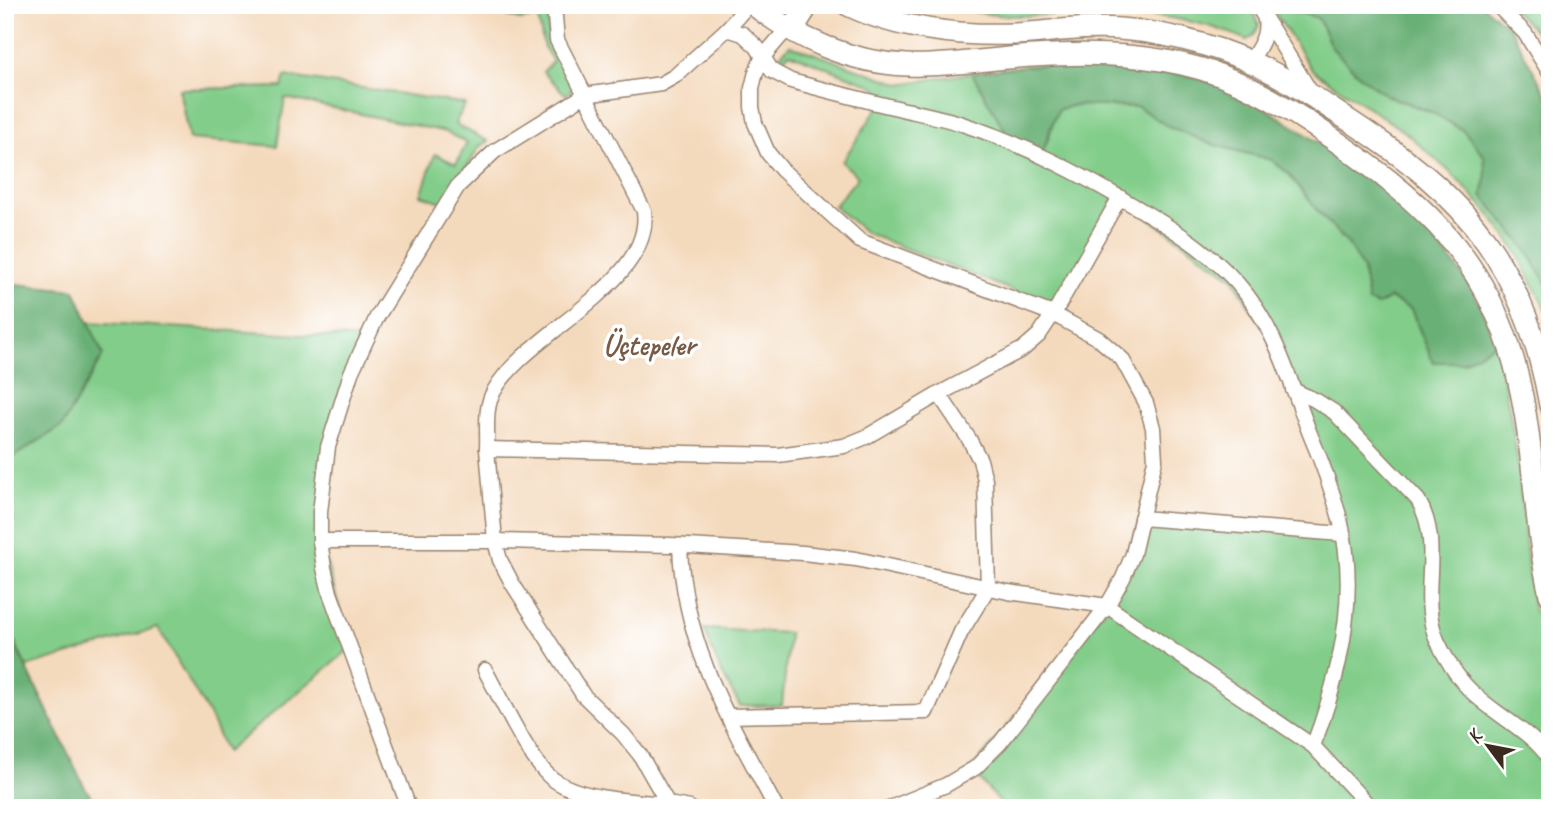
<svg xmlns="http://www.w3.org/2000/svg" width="1555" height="813" viewBox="0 0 1555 813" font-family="Caveat,sans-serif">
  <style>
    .green { fill: #82cd8a; stroke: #5e7c54; stroke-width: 2 }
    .forest { fill: #69b076; stroke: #526d4a; stroke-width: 2 }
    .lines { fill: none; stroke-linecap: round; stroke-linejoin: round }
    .minor-casing { stroke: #98826e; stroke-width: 17 }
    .primary-casing { stroke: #98826e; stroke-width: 24 }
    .minor { stroke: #fff; stroke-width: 14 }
    .primary { stroke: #fff; stroke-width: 21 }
    .labels { text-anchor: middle; stroke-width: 7; stroke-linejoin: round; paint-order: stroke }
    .neighbourhood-label { font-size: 30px; font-weight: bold; fill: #785b46; stroke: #fff }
  </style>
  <rect width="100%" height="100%" fill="#fff"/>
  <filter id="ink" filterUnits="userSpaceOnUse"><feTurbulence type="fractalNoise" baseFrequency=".0143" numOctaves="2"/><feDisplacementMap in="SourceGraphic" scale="14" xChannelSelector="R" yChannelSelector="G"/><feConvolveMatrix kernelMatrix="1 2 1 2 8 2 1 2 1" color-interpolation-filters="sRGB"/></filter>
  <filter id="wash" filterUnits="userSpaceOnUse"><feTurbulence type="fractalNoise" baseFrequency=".00686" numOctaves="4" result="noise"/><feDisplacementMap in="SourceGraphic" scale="28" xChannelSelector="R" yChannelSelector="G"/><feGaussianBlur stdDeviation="1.57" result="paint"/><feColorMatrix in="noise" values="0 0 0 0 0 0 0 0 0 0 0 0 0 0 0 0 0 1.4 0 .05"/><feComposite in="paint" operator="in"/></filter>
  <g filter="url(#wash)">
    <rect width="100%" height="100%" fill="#f4dabd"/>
    <g class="green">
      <path d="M471,5H548V35L575,88L565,94L543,72L553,61L544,47L538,17L520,20Z"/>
      <path d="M938,5H1250L1259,25L1255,34L1247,40C1199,18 1146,13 1094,13C1062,13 1028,18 996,15C977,13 957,8 938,5Z"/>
      <path d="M1270,5H1284L1289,9L1318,18L1332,48L1360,76L1386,95L1431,112L1464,131L1484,156L1486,179L1482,195L1529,253L1550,290V318L1515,249L1488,212L1451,173L1405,132L1312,70Z"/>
      <path d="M1509,5H1545L1550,9V58L1535,31Z"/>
      <path d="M790,45L900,84L972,73L1012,143L1047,142C1052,131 1052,119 1059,109L1075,105L1138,107L1208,143L1272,160L1288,173L1317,210L1348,244L1363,270L1368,302L1390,298L1411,309L1433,362L1466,360L1496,343C1505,386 1514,428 1519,472C1524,519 1526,566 1534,612L1540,614L1550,656V808H1005L971,770L1107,606L1141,518L1341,534L1283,361L1233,278L1119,197L1057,308L866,233L834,206L858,177L842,162L880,104L893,106L874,86L789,53L780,62L776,59Z"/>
      <path d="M285,76L465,104L455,124L488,141L480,146L445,203L421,195L435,154L456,164L467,143L446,132L285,98L277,146L189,139L179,89L282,87Z"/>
      <path d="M88,322L367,339L339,409L320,541L351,648L226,752L209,715L158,628L26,667L5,619V462L62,426L103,355Z"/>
      <path d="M704,629L789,633L782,705L740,706L720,670Z"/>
    </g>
    <g class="forest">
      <path d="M1284,5H1482L1510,28L1550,101V290L1529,253L1482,195L1486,179L1484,156L1464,131L1431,112L1386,95L1360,76L1332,48L1318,18L1289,9Z"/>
      <path d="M1078,63C1124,64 1169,68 1214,83C1244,93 1271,112 1298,129C1366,172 1428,221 1472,290C1482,306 1488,326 1496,343L1463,362H1433L1411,309L1390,298L1378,305L1368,302L1363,270L1348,244L1317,210L1288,173L1272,160L1208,143L1166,125L1138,107L1075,105L1059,109C1052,119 1047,142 1042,155L1012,143L972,73L1023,66Z"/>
      <path d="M5,283L75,290L103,355L62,426L5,462Z"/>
      <path d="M5,619L12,638L84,786L98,808H5Z"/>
    </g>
  </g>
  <g filter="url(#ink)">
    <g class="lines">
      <g class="minor-casing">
        <g id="minor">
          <path d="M1257,5L1310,91"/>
          <path d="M1497,5L1525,33L1550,73"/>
          <path d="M727,29L743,34L757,47L772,71L791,81C825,90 859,99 893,107C917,113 942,117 965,125C1026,145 1082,175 1136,207C1177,231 1218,257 1247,295C1278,336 1292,387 1310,434C1322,462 1332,490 1340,519C1359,593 1340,676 1313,746"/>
          <path d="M1250,62C1258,49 1268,36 1265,20"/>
          <path d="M1293,390L1315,400L1334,412L1418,500C1445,547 1417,593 1437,640C1444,656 1457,677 1469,689C1494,715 1529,729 1550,759"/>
          <path d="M487,449C488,430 484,408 494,391C526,333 654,283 644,211L557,40L554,5"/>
          <path d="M1141,518L1342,534"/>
          <path d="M320,541V512L328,447L351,373L377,317L458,186L495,151L585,95L661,84L675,76L727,29L748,5"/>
          <path d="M680,546C683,645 731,723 776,808"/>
          <path d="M485,670C500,697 528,757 549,776C576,800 633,801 668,804L640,755L623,734L583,695L512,583L500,560L495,541L671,545L803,553L856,559L1008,592L1107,606L1123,578L1133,554L1155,460L1153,428L1146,403L1122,359L1099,339L1053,314L860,241L782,170L768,153L755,123L752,107V88L756,72L762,58L787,29"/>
          <path d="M728,716L926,712L961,632L988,588L985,480L980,460L969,439L939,394"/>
          <path d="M668,804L690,808"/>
          <path d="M409,808L330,593L324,568L320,541H495L487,449L778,455L844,446L866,437L939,394L1023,349L1039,335L1057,308L1120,197"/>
          <path d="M890,808L946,785L975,768L1000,743L1107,606L1313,746L1371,808"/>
        </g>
      </g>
      <g class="primary-casing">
        <g id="primary">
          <path d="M754,5C797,39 852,63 907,65C947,67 992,58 1033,56C1083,53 1132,53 1182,64C1237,76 1284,105 1330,137C1413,195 1476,247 1509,346C1536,427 1531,513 1550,595"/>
          <path d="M848,5C897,29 960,36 1014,34C1049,32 1085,26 1120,29C1173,33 1230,49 1277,75C1303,89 1328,107 1353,123C1403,156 1453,193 1487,243C1520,290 1540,349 1550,405"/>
          <path d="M787,29L796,24L808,5"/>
        </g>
      </g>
      <use href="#minor" class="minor"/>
      <use href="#primary" class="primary"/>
    </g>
  </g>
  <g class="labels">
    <g class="neighbourhood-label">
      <text x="649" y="355">Üçtepeler</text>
    </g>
  </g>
  <rect width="1555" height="813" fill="none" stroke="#fff" stroke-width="28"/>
  <g transform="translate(1488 746) rotate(302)" stroke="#ffffff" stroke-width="5" paint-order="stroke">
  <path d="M0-5L12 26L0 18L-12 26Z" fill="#3b2a1e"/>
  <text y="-10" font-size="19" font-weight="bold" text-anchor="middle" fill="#3b2a1e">K</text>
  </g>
</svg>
